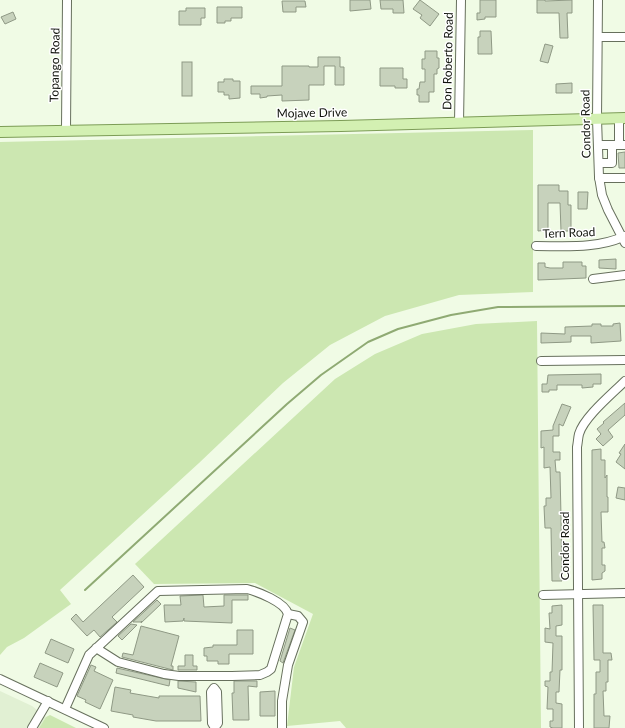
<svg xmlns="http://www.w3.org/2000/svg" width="625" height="728" viewBox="0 0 625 728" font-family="Lato,sans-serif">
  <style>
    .built { fill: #e1f0d3 }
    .green { fill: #cce7b1 }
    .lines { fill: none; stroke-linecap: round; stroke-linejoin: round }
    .stream { stroke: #8faa73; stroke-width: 2 }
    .building { fill: #c7d2bc; stroke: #8f9985 }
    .minor-casing { stroke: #67705d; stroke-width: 10 }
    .major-casing { stroke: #7c9c56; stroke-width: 12 }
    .minor { stroke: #fff; stroke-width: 8 }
    .major { stroke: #d3f0b2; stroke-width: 10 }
    .labels { text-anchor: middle; stroke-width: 3; stroke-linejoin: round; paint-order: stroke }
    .street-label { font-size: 12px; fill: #10130c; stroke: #fff }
  </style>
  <rect width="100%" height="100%" fill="#f0fbe5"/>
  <path class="built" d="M0,691L32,706L46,717L39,728H0Z"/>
  <g class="green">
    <path d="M533,130V292L459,295L385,316L330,345L283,383L199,463L60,590L71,604L24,638L7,647L0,655V142Z"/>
    <path d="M537,321L541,728H346L340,721L287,726L294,667L313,614L255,583L154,584L135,564L335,379L375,354L422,334L476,324Z"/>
    <path d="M50,715L76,728H39L46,717Z"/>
  </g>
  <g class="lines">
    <path class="stream" d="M85,590L287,404L321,375L368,342L398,329L451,315L498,307L625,306"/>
  </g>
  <g class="building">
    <path d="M350,0H370L371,9L350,11Z"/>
    <path d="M380,0H403L404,13H393V9H381Z"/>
    <path d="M420,0L439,14L430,26L420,18L422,15L413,9Z"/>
    <path d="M480,0H496V17H485V19L477,20V13H480Z"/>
    <path d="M537,0H545V1L572,0V13H567L568,38H560L559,13H537Z"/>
    <path d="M282,1H305L306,7H296V12H283Z"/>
    <path d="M217,7H242V18H231V21H225V23H217Z"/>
    <path d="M186,8H205V18H201V25H179V11H186Z"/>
    <path d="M13,12L16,19L5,24L1,17Z"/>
    <path d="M480,31H491L492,54H478V37H480Z"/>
    <path d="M545,44L553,46L548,63L540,61Z"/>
    <path d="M425,51H437V58H439V68L437,69V74H434V92H429V102H419V95H417V89H419L420,82H425V69H422V59H425Z"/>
    <path d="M318,57H340V67H344V85H335V66H324V85H309V100L282,101V95L267,96V97L260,98V94H251V86H282V66H309V67H318Z"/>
    <rect x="182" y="62" width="10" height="34"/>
    <path d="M380,68H403V79H407V88H395V86H380Z"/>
    <path d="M224,79H233V81H240V98L229,99V95H224V92H218V82H224Z"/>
    <path d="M572,83V93H556V84Z"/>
    <path d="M625,152V168H619L618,153Z"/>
    <path d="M538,185H559V191H568V205H571V231H561L560,203H548V230L538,231Z"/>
    <path d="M578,192H588L587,209H578Z"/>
    <path d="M616,259V269L599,268V260Z"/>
    <path d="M563,262H582V266H586V278L538,280V263H545V267L550,268H563Z"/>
    <path d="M620,323L621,341L591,343V336H571V342L541,343V333L565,334V327L592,326V324H601V326H613V324Z"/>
    <path d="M601,374V384H593V387L582,388V385H557V390H549V392H542V384H547L548,375Z"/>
    <path d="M625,403V415L608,430L613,437L603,446L596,439L601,434L597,429L604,423L603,422Z"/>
    <path d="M562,404L571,407L563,426L559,424V436H553V452H560V460H555L556,472H560L561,516L562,581H552L551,528H545L544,506H546V498H551L550,467L544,468V447L541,448V431L553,430V426Z"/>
    <path d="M625,444V469L616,462L621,454L619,453Z"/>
    <path d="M601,449V460H605V478L607,475V497H608V512H601L602,542H604L605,548H602V565H605V571L602,573V579L592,580V450Z"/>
    <path d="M618,487L625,488V500L616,498Z"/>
    <path d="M133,575L144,587L112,617L117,622L100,637L94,630L87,636L71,619L76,614L83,622Z"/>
    <path d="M203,595L204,607L224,606V595H248V600H232V623L184,621V618L183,621L165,622L164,605H181L180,596Z"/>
    <path d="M157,600L161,604L141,623L142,621L141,622H133Z"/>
    <path d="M562,605V625L556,626V636H562V670H560L559,692H556V703L562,704V728H553L550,727V721H553V709H547L548,687L545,686V681H550V672H552L553,643L545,642V628L550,629L549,613H552V606Z"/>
    <path d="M593,605H603V653H611L612,660H608V682H606V691H603L604,716H610L609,728H594V694H596V672H600V660H594Z"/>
    <path d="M131,624L137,625L122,640L118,636Z"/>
    <path d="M141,626L179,636L171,666H173V670L122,657L123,653L133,655Z"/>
    <path d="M290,628L295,630L283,663L280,661Z"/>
    <path d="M237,630H253V654H229V664H218V661H207V656H204V648L213,647V645H237Z"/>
    <path d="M51,639L74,649L68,663L45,653Z"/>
    <path d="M185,655H193V666H197V670H178V666H185Z"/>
    <path d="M40,663L63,673L57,687L34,677Z"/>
    <path d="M91,665L96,667L94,671L113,680L100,709L85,702L86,700L77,696Z"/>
    <path d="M117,668L170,680L169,686L116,673Z"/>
    <path d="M178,681L196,682V692L178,688Z"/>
    <path d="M234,681H257V687L248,686L249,720H233L232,693H234Z"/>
    <path d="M115,687L131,690L130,693L159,698V696H200L201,721H156L133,717V715L111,711Z"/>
    <path d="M275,691V716H260V692Z"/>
  </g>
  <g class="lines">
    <g class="minor-casing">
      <g id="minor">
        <path d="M598,0L597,119L599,177L602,195L608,210L625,243"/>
        <path d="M598,37H625"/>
        <path d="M619,118V145"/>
        <path d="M459,123L461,0"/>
        <path d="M66,130L67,0"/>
        <path d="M598,145H625"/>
        <path d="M599,163H612V145"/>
        <path d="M599,178H625"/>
        <path d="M536,246C566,246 597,249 625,236"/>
        <path d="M593,279L625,275"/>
        <path d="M541,361L625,360"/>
        <path d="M543,595L625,593"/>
        <path d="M0,679L104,728"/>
        <path d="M65,709L89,655L158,591L247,589C258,592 285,602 288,614L271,669L267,672L260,675L232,676H179L164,674L118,662L96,648"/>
        <path d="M215,727L218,723L217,692L214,688L211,692L212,723L215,728"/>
        <path d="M32,728L48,701"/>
        <path d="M282,728V701L288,665L303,622L298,616L288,614"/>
        <path d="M579,728L577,447C578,442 578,438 579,434C584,417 612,394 625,381"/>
      </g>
    </g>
    <g class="major-casing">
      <path id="major" d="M0,132L341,126L625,118"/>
    </g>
    <use href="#minor" class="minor"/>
    <use href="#major" class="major"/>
  </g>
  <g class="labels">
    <g class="street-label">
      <text transform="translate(448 61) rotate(-89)" y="4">Don Roberto Road</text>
      <text transform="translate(55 65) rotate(-89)" y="4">Topango Road</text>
      <text transform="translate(312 113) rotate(-1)" y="4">Mojave Drive</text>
      <text transform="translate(586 124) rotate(-91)" y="4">Condor Road</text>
      <text transform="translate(569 233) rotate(-2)" y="4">Tern Road</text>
      <text transform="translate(565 546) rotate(-90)" y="4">Condor Road</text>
    </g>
  </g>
</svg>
